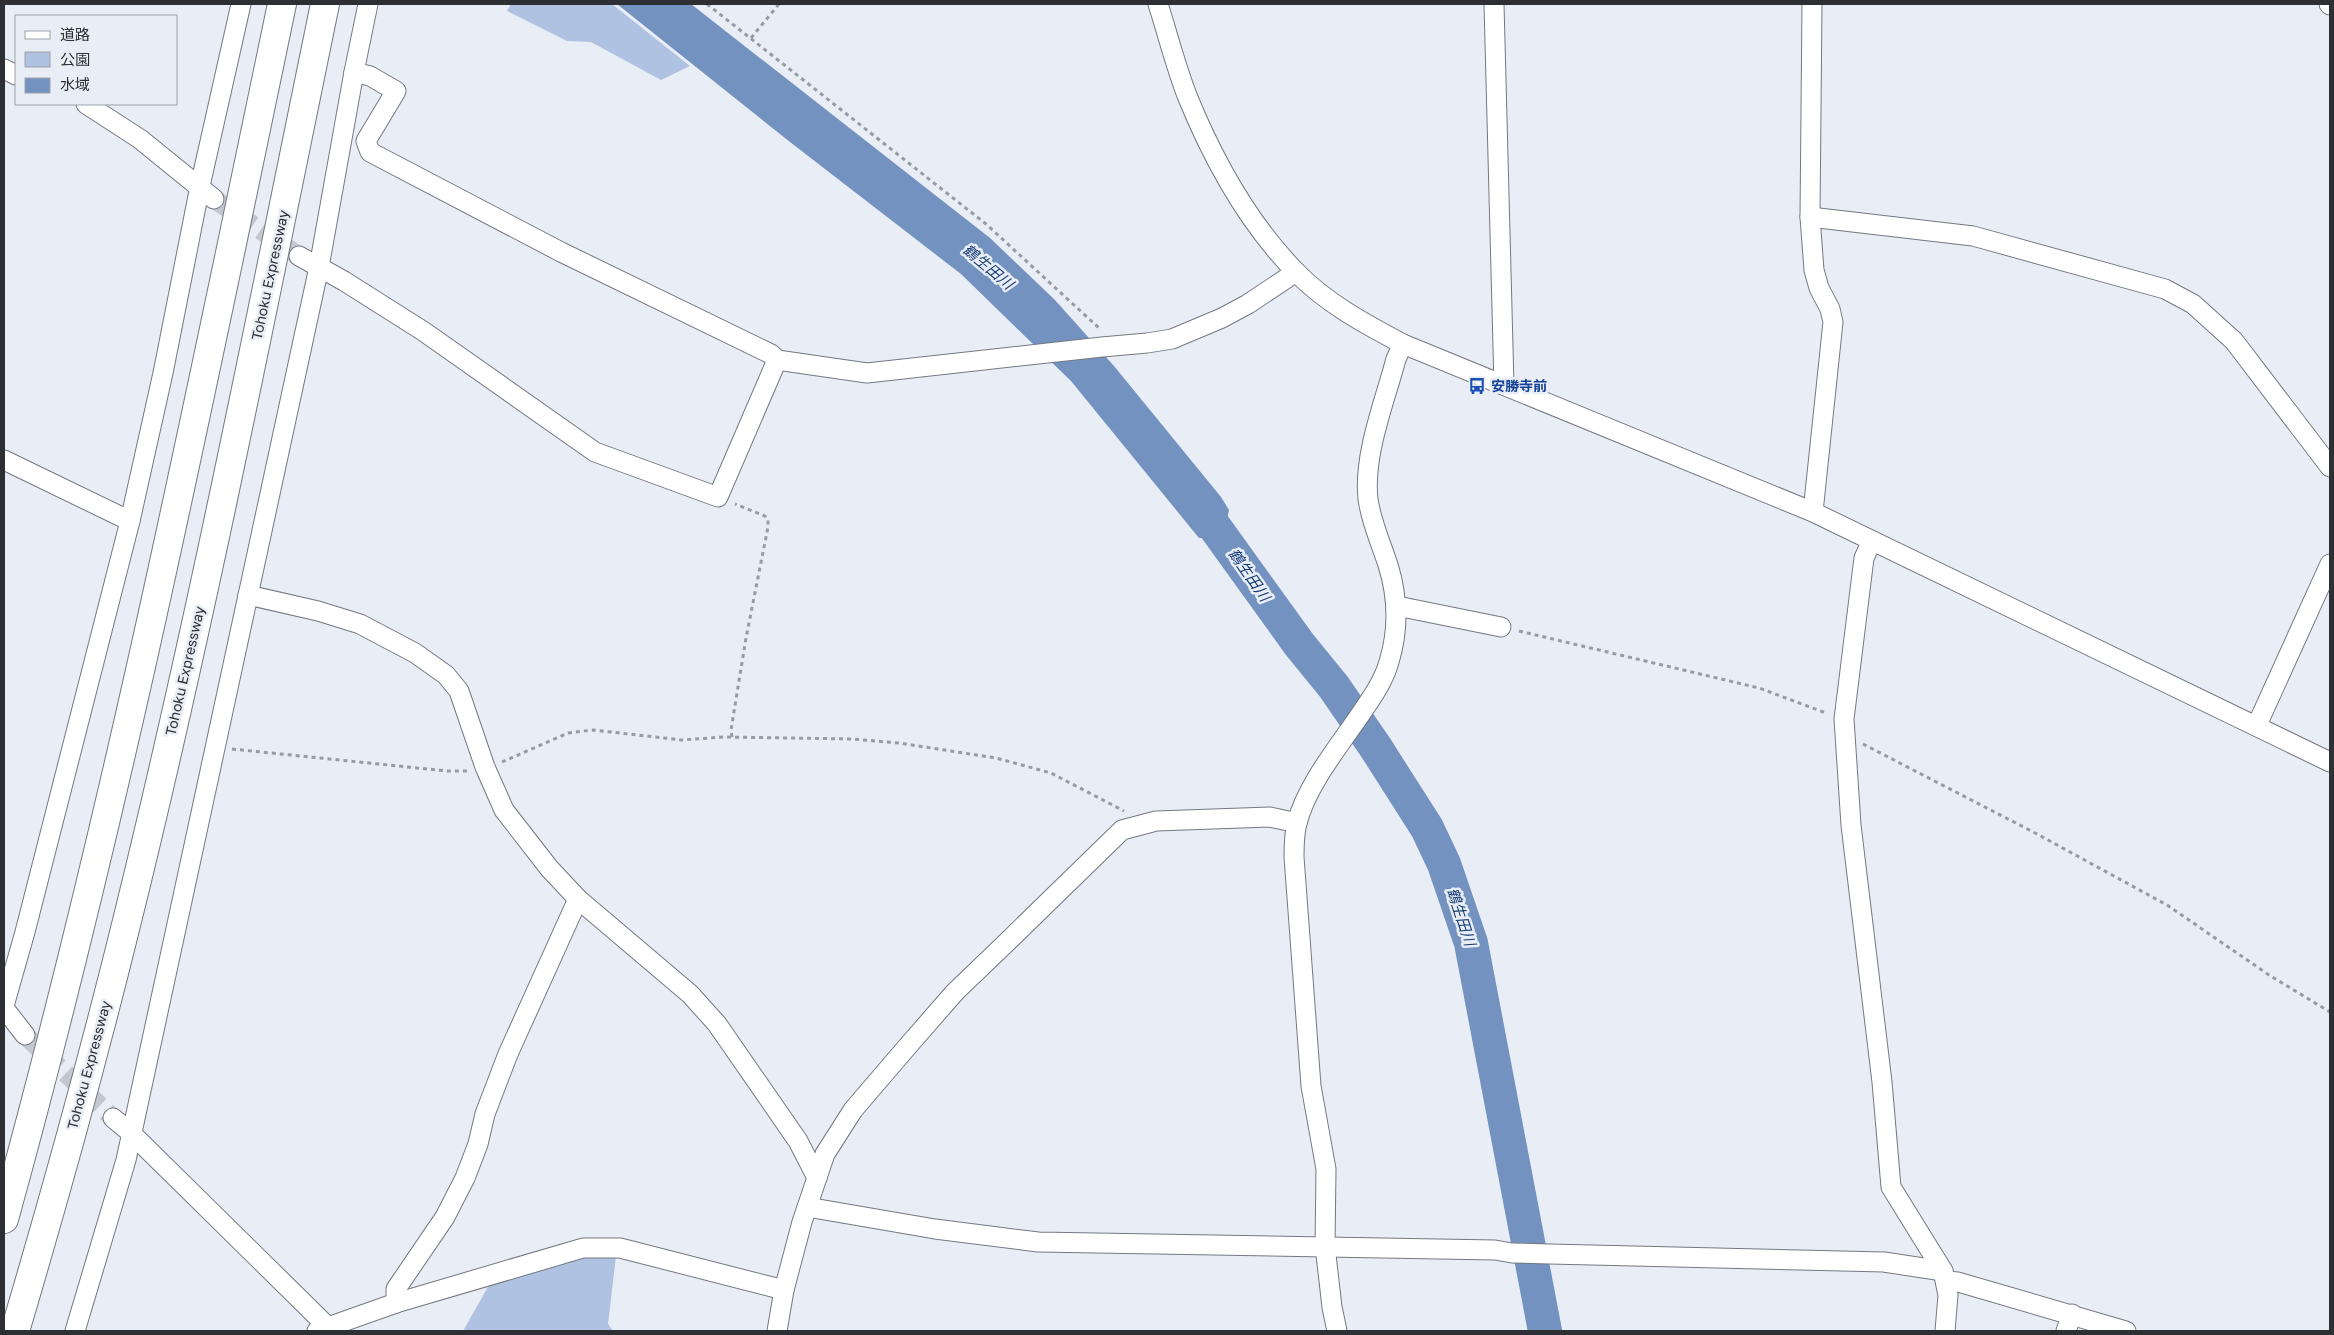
<svg xmlns="http://www.w3.org/2000/svg" width="2334" height="1335" viewBox="0 0 2334 1335" font-family="'Golos Text','Noto Sans JP',sans-serif">
  <style>
    .green { fill: #afc2e1 }
    .water { fill: #7492c0 }
    .lines { fill: none; stroke-linecap: round; stroke-linejoin: round }
    .river { stroke: #7492c0; stroke-width: 34 }
    .minor-tunnel { stroke: #c3c7cf; stroke-width: 19; stroke-dasharray: 19 9; stroke-linecap: butt }
    .minor-casing { stroke: #747880; stroke-width: 21 }
    .highway-casing { stroke: #747880; stroke-width: 30 }
    .path { stroke: #989ba2; stroke-width: 3; stroke-dasharray: 4 4; stroke-linecap: butt }
    .minor { stroke: #fff; stroke-width: 19 }
    .highway { stroke: #fff; stroke-width: 28 }
    .labels { text-anchor: middle; stroke-width: 5; stroke-linejoin: round; paint-order: stroke }
    .street-label { font-size: 14px; fill: #2d2f32; stroke: #e8edf6 }
    .transit-label { font-size: 14px; font-weight: bold; fill: #164399; stroke: #e8edf6; text-anchor: start }
    .water-label { font-size: 15px; font-style: italic; fill: #153b74; stroke: #e8edf6 }
  </style>
  <rect width="100%" height="100%" fill="#e8edf6"/>
  <g class="green">
    <path d="M511,4H612L690,66L661,80L591,42L567,41L507,11Z"/>
    <path d="M584,1255L616,1256L608,1324L613,1331H463L489,1285Z"/>
  </g>
  <path class="water" d="M617,4H691L990,238L1055,300L1114,366L1221,497L1229,510L1223,538H1199L1071,381L961,274L790,142Z"/>
  <g class="lines">
    <path class="river" d="M1196,501L1299,644L1334,687L1376,748L1427,828L1444,864L1471,943L1545,1331"/>
    <g class="minor-tunnel">
      <path d="M214,199L299,256"/>
      <path d="M25,1035L113,1118"/>
    </g>
    <g class="minor-casing">
      <g id="minor">
        <path d="M1158,4C1168,35 1176,68 1188,98C1213,159 1249,224 1296,272C1326,303 1365,324 1403,344L1813,512L2330,762"/>
        <path d="M1494,4L1504,385"/>
        <path d="M1812,4L1810,217L1814,270L1819,288L1830,309L1833,322L1813,512"/>
        <path d="M2329,4L2330,5"/>
        <path d="M4,69L16,75"/>
        <path d="M354,72L370,76L396,91L366,141L370,152L561,252L771,354L777,360L867,373L1102,347L1147,343L1172,339L1222,318L1248,304L1296,272"/>
        <path d="M86,104L140,139L214,199"/>
        <path d="M1810,217L1973,236L2165,289L2193,304L2234,341L2330,467"/>
        <path d="M299,256L344,281L423,331L595,452L718,497L777,360"/>
        <path d="M4,460L130,521"/>
        <path d="M1872,541L1864,558L1844,719L1851,825L1882,1082L1891,1187L1943,1271L1948,1295L1945,1331"/>
        <path d="M248,595L318,611L360,624L415,653L446,675L459,691L485,767L504,810L549,868L578,899L690,994L717,1024L798,1141L817,1178"/>
        <path d="M1397,606L1501,627"/>
        <path d="M2257,725L2330,564"/>
        <path d="M4,1006L25,932L130,521L163,373L200,186L241,4"/>
        <path d="M4,1008L25,1035"/>
        <path d="M113,1118L131,1133L332,1331"/>
        <path d="M807,1207L935,1229L1038,1242L1495,1250L1512,1253L1550,1254L1884,1262L1943,1271"/>
        <path d="M1946,1281L1958,1282L2126,1331"/>
        <path d="M396,1303V1289L445,1217L465,1178L478,1144L485,1114L508,1054L578,899"/>
        <path d="M75,1331L126,1160L319,267L354,72L368,4"/>
        <path d="M317,1331L396,1303L583,1248H620L784,1290"/>
        <path d="M777,1331L784,1290L802,1222L825,1154L853,1110L907,1047L955,992L1005,944L1122,830L1156,821L1270,817L1297,823"/>
        <path d="M1337,1331L1332,1307L1325,1246L1326,1169L1311,1086L1294,857C1294,846 1294,834 1297,823C1307,784 1340,745 1362,712C1373,696 1384,680 1389,662C1399,629 1398,597 1388,565C1381,543 1371,522 1368,499C1363,455 1385,401 1396,359L1403,344"/>
        <path d="M2066,1331L2072,1314"/>
      </g>
    </g>
    <g class="highway-casing">
      <g id="highway">
        <path d="M4,1219C115,818 197,411 282,4"/>
        <path d="M15,1331C55,1196 93,1059 127,921C202,618 262,310 325,4"/>
      </g>
    </g>
    <g class="path">
      <path d="M707,4L986,224L1099,328"/>
      <path d="M751,38L779,4"/>
      <path d="M1519,631L1759,688L1826,713"/>
      <path d="M732,737L731,730L746,638L768,527V520L765,516L735,504"/>
      <path d="M1863,744L2037,834L2167,905L2269,975L2330,1012"/>
      <path d="M232,749L447,771H467"/>
      <path d="M502,762L568,733L593,730L682,740L723,737L852,739L899,743L996,758L1051,773L1124,811"/>
    </g>
    <use href="#minor" class="minor"/>
    <use href="#highway" class="highway"/>
  </g>
  <defs>
    <g id="bus-bare" transform="scale(1.35)"><path d="M-5-6H5V4H4V6H2V4H-2V6H-4V4H-5ZM-3.5-4V0h7V-4ZM-3.5 1.2v1.5H-2V1.2ZM2 1.2v1.5H3.5V1.2Z" fill="#1a4fb4" stroke="#e8edf6" stroke-width="2.5" paint-order="stroke"/></g>
  </defs>
  <g fill-rule="evenodd">
    <use href="#bus-bare" x="1477" y="386"/>
  </g>
  <g class="labels">
    <g class="street-label">
      <text transform="translate(270 275) rotate(-78)" y="5">Tohoku Expressway</text>
      <text transform="translate(185 671) rotate(-77)" y="5">Tohoku Expressway</text>
      <text transform="translate(89 1065) rotate(-75)" y="5">Tohoku Expressway</text>
    </g>
    <g class="transit-label">
      <text x="1491" y="391">安勝寺前</text>
    </g>
    <g class="water-label">
      <text transform="translate(988 267) rotate(40)" y="5">鶴生田川</text>
      <text transform="translate(1249 575) rotate(55)" y="5">鶴生田川</text>
      <text transform="translate(1461 917) rotate(72)" y="5">鶴生田川</text>
    </g>
  </g>
  <rect width="2334" height="1335" fill="none" stroke="#2d2f32" stroke-width="10"/>
  <rect x="15" y="15" width="162" height="90" fill="#e8edf6" stroke="#9da1a8"/>
  <rect x="25" y="31" width="25" height="8" fill="#ffffff" stroke="#9da1a8"/>
  <text x="60" y="40" font-size="15" fill="#2d2f32">道路</text>
  <rect x="25" y="52" width="25" height="15" fill="#afc2e1" stroke="#9da1a8"/>
  <text x="60" y="65" font-size="15" fill="#2d2f32">公園</text>
  <rect x="25" y="78" width="25" height="15" fill="#7492c0" stroke="#9da1a8"/>
  <text x="60" y="90" font-size="15" fill="#2d2f32">水域</text>
</svg>
